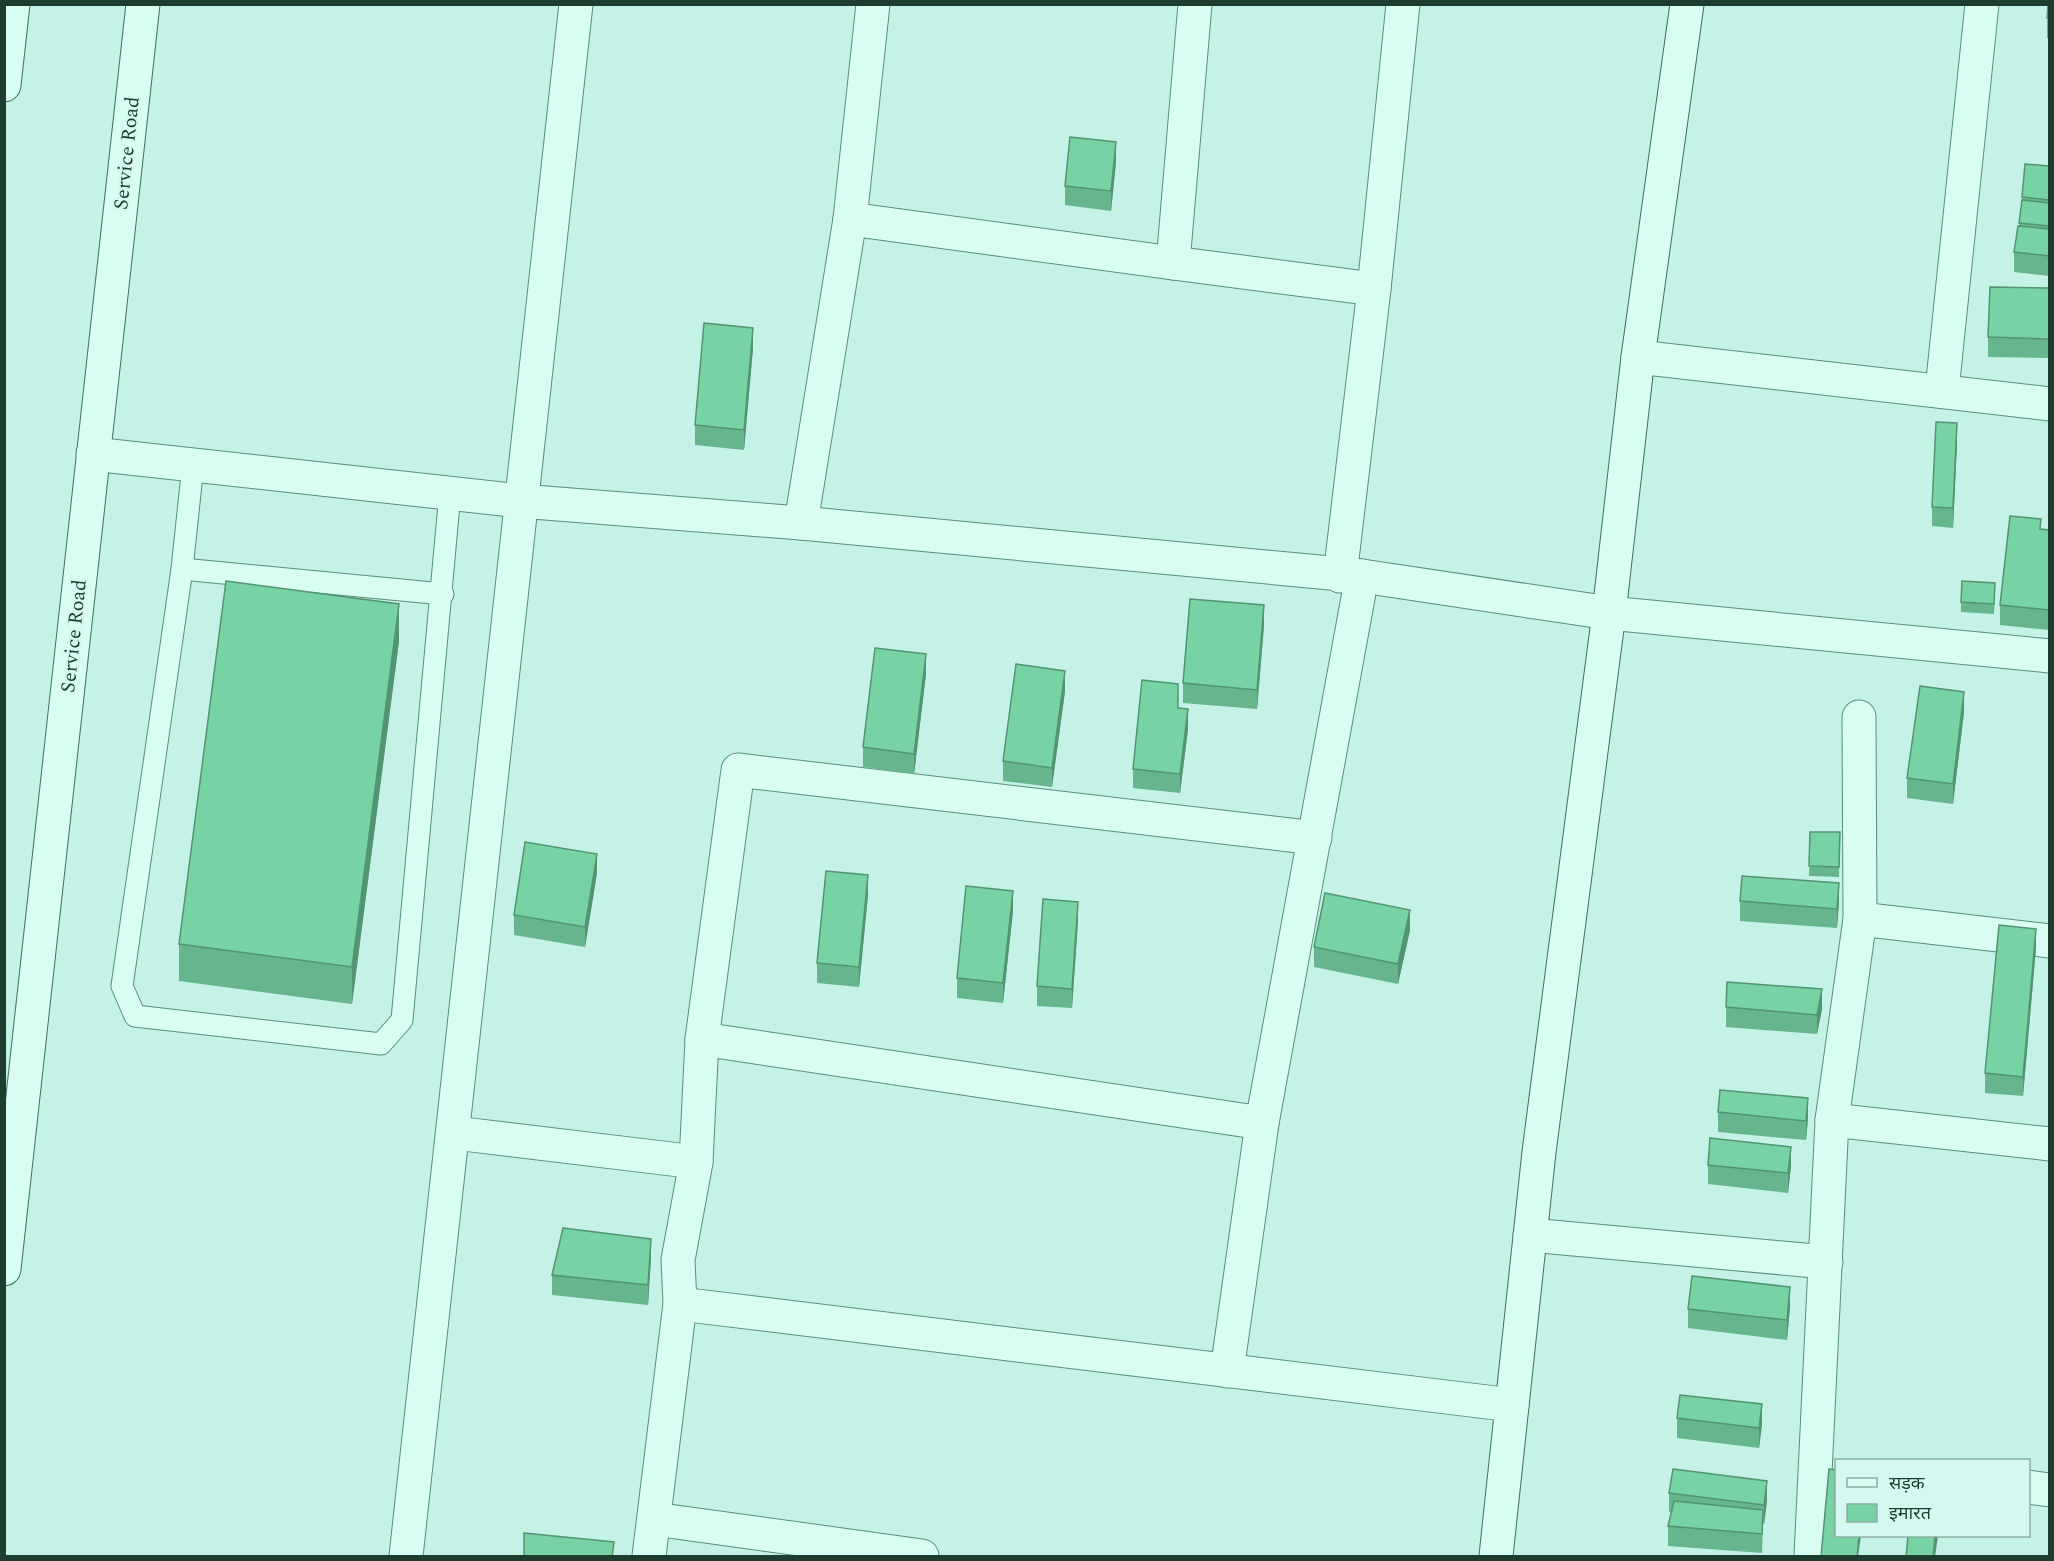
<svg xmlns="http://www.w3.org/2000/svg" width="2054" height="1561" viewBox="0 0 2054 1561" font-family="Spectral,'Noto Sans Devanagari',serif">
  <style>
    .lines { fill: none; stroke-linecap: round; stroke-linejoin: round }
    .lane-casing { stroke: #588f79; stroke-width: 23 }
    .street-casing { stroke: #588f79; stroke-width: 35 }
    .secondary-casing { stroke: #3c7159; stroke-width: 35 }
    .lane { stroke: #d9fcf3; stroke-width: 21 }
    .street { stroke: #d9fcf3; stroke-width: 33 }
    .secondary { stroke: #d9fcf3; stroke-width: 33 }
    .wall { fill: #66b58c }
    .shaded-wall { fill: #539472 }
    .building { fill: #77d3a3; stroke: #539472; stroke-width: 1.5 }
    .labels { text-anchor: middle; stroke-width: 5; stroke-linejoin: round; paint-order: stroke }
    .street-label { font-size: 20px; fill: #1e3d2f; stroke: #d5f9f0 }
  </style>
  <rect width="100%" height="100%" fill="#c4f2e7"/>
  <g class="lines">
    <g class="lane-casing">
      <g id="lane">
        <path d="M193,465L182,569L122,986L135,1016L381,1044L402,1020L450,493"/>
        <path d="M182,569L443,594"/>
      </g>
    </g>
    <g class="street-casing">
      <g id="street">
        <path d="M850,219L873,4"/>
        <path d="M1173,263L1374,289"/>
        <path d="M1638,357L2050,404"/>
        <path d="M1942,390L1982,4"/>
        <path d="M93,454L520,501L801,523L1362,576L1609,613L2050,656"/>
        <path d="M801,523L850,219L1173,263L1195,4"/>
        <path d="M1340,576L1374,289L1403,4"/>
        <path d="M1859,717L1860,919L2050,941"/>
        <path d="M702,1039L738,770L1315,838"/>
        <path d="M1832,1120L2050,1144"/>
        <path d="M455,1133L696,1162"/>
        <path d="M1530,1235L1826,1262"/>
        <path d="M680,1304L1512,1405"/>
        <path d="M1227,1371L1262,1123"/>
        <path d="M2028,1487L2050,1490"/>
        <path d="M654,1519L922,1556"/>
        <path d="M406,1556C466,1040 517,522 576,4"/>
        <path d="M649,1556L680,1304L678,1260L696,1162L702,1039L1262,1123L1362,576"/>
        <path d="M1811,1556L1832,1120L1860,919"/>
      </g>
    </g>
    <g class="secondary-casing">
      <g id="secondary">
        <path d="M4,85L13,4"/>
        <path d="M4,1269L143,4"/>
        <path d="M1496,1556L1539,1152L1609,613L1638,357L1687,4"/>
      </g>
    </g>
    <use href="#lane" class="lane"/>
    <use href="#street" class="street"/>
    <use href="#secondary" class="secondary"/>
  </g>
  <g class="wall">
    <path d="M2049,4V38H2047V18Z"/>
    <path d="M1116,162L1111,211L1065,205V186Z"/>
    <path d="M2049,166V276L2014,272V252L2019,226L2022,197Z"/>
    <path d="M2049,288V358L1988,357V337Z"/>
    <path d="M753,348L744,450L695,445V425Z"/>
    <path d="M1957,443L1953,528L1932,526V507Z"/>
    <path d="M2041,529L2049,530V630L2000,625V605Z"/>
    <path d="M1995,593L1994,614L1961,612V602Z"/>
    <path d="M1264,625L1257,709L1183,703V683Z"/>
    <path d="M399,641L352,1004L179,981V944Z"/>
    <path d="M926,674L914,774L863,767V747Z"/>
    <path d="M1065,691L1052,787L1003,781V761Z"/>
    <path d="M1178,708L1188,729L1180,793L1133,788V769Z"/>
    <path d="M1964,712L1953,804L1907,798V778Z"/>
    <path d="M1810,832H1840L1839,877L1809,876Z"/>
    <path d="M597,873L585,947L514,935V915Z"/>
    <path d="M868,895L859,987L817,983V963Z"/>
    <path d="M1740,901L1839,902L1837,928L1740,921Z"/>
    <path d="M1013,911L1003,1003L957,998V978Z"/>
    <path d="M1078,921L1072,1008L1037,1006V986Z"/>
    <path d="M1410,930L1398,984L1314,967V947Z"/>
    <path d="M2036,948L2023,1096L1985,1093V1073Z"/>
    <path d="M1726,1007L1822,1009L1817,1034L1726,1027Z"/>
    <path d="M1718,1112L1808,1118L1806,1140L1718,1132Z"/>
    <path d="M1708,1165L1791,1166L1788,1193L1708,1184Z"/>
    <path d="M651,1258L648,1305L552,1295V1275Z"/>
    <path d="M1790,1307L1787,1340L1688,1328V1309Z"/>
    <path d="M1677,1418L1762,1424L1759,1448L1677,1438Z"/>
    <path d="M1669,1493L1767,1501L1764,1524H1763L1762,1553L1668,1546V1526L1671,1512H1669Z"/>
  </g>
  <g class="shaded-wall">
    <path d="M1116,142V162L1111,211V191Z"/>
    <path d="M753,328V348L744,450V430Z"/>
    <path d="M1957,423V443L1953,528V508Z"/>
    <path d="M399,604V641L352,1004V967Z"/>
    <path d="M1264,605V625L1257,709V690Z"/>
    <path d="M926,654V674L914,774V754Z"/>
    <path d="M1065,671V691L1052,787V768Z"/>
    <path d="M1964,692V712L1953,804V784Z"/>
    <path d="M1188,709V729L1180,793V774Z"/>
    <path d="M597,854V873L585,947V927Z"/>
    <path d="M868,875V895L859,987V967Z"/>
    <path d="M1839,883V902L1837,928V909Z"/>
    <path d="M1013,891V911L1003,1003V983Z"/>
    <path d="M1078,902V921L1072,1008V989Z"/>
    <path d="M1410,910V930L1398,984V964Z"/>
    <path d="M2036,929V948L2023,1096V1077Z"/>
    <path d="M1822,989V1009L1817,1034V1015Z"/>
    <path d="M1808,1098V1118L1806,1140V1121Z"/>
    <path d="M1791,1147V1166L1788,1193V1173Z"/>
    <path d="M651,1239V1258L648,1305V1285Z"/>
    <path d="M1790,1287V1307L1787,1340V1320Z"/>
    <path d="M1762,1404V1424L1759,1448V1428Z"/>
    <path d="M1767,1481V1501L1764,1524V1505Z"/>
    <path d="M1859,1536H1861L1858,1557H1857Z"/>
    <path d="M1935,1536H1938L1935,1557H1933Z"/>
  </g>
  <g class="building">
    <path d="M2048,4H2049V18H2047Z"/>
    <path d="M1070,137L1116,142L1111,191L1065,186Z"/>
    <path d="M2025,164L2049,166V200L2022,197Z"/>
    <path d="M2022,200L2049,203V226L2019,223Z"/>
    <path d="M2018,226L2049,229V256L2014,252Z"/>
    <path d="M1990,287L2049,288V339L1988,337Z"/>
    <path d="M704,323L753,328L744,430L695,425Z"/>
    <path d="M1936,422L1957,423L1953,508L1932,507Z"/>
    <path d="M2010,516L2041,519L2040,529L2049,530V610L2000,605Z"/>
    <path d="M226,581L399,604L352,967L179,944Z"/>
    <path d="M1962,581L1995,583L1994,604L1961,602Z"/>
    <path d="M1190,599L1264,605L1257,690L1183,683Z"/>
    <path d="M875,648L926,654L914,754L863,747Z"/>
    <path d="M1016,664L1065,671L1052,768L1003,761Z"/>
    <path d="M1142,680L1178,684V708L1188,709L1180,774L1133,769Z"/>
    <path d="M1920,686L1964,692L1953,784L1907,778Z"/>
    <path d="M1810,832H1840L1839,867L1809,866Z"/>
    <path d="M525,842L597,854L585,927L514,915Z"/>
    <path d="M826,871L868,875L859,967L817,963Z"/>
    <path d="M1742,876L1839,883L1837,909L1740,901Z"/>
    <path d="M966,886L1013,891L1003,983L957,978Z"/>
    <path d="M1325,893L1410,910L1398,964L1314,947Z"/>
    <path d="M1043,899L1078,902L1072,989L1037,986Z"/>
    <path d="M1999,925L2036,929L2023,1077L1985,1073Z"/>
    <path d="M1727,982L1822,989L1817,1015L1726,1007Z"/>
    <path d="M1720,1090L1808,1098L1806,1121L1718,1112Z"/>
    <path d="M1710,1138L1791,1147L1788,1173L1708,1165Z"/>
    <path d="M563,1228L651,1239L648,1285L552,1275Z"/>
    <path d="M1692,1276L1790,1287L1787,1320L1688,1309Z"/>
    <path d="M1680,1395L1762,1404L1759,1428L1677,1418Z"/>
    <path d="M1673,1469L1767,1481L1764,1505L1669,1493Z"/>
    <path d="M1829,1469L1836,1470V1536H1859L1857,1557H1821Z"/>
    <path d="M1674,1501L1763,1510L1762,1534L1668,1526Z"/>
    <path d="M524,1533L614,1542L612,1557H524Z"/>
    <path d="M1908,1536H1935L1933,1557H1906Z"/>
  </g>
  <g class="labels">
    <g class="street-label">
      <text transform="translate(126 153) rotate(-84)" y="7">Service Road</text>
      <text transform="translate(73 636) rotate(-84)" y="7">Service Road</text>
    </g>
  </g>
  <rect width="2054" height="1561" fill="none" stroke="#1e3d2f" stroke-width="12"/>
  <rect x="1835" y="1459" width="195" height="78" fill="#d5f9f0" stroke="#8caea3" stroke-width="1.5"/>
  <rect x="1847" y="1478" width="30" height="9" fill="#d9fcf3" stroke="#8caea3" stroke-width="1.5"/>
  <text x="1889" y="1489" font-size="18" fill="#1e3d2f">सड़क</text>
  <rect x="1847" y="1504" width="30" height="18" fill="#77d3a3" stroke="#8caea3" stroke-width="1.5"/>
  <text x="1889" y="1519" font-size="18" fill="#1e3d2f">इमारत</text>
</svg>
